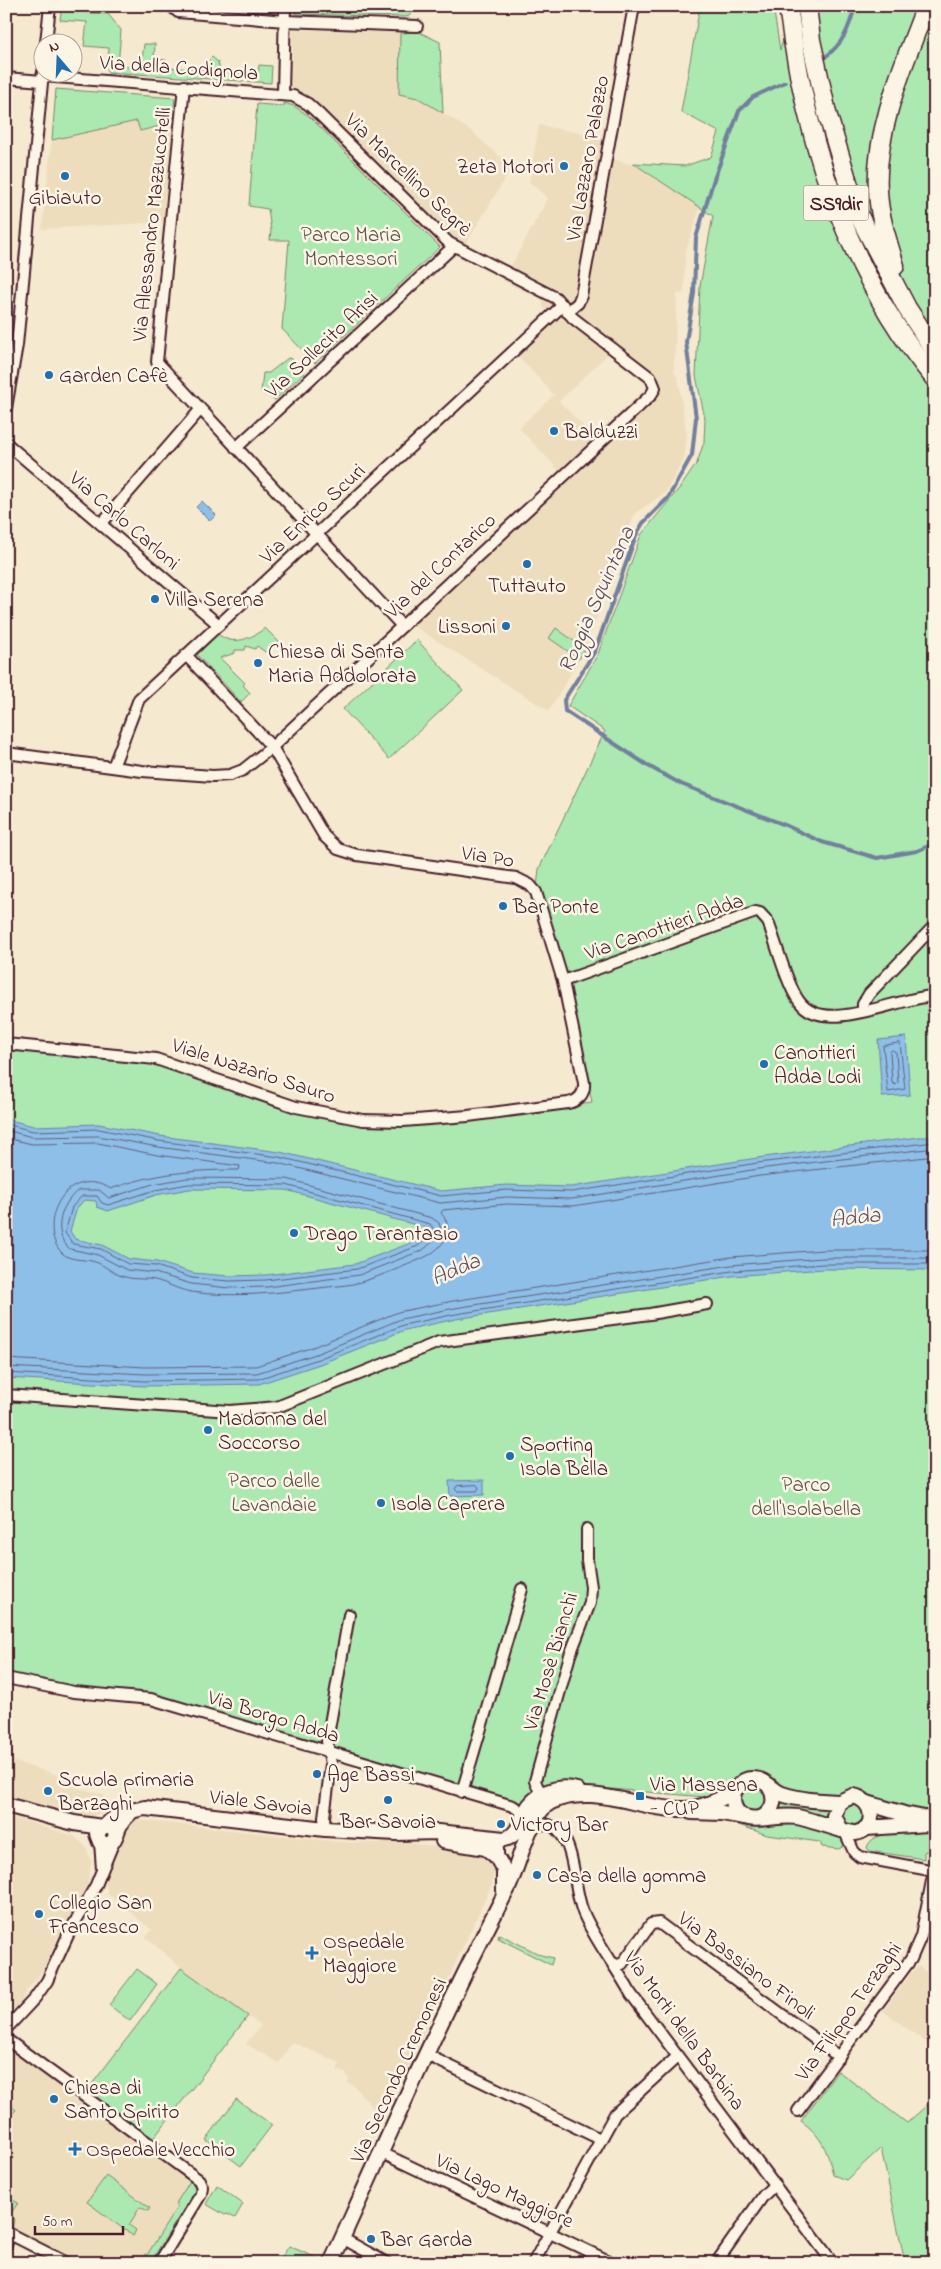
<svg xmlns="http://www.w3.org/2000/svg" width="941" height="2269" viewBox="0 0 941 2269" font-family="'Indie Flower',sans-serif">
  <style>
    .built { fill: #edddbd; fill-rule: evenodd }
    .green { fill: #abe9b1; stroke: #7a846e }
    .water { fill: #8dbfe9; stroke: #727f9d; fill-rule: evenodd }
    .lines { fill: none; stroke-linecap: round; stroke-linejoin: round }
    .shore { stroke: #655f77; stroke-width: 1 }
    .stream { stroke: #727f9d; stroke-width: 4 }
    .street-casing { stroke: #4a1f2b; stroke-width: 14 }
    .secondary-casing { stroke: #4a1f2b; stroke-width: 18 }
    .highway-casing { stroke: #4a1f2b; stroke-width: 21 }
    .street { stroke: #fcf5e5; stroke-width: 10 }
    .secondary { stroke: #fcf5e5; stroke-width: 14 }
    .highway { stroke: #fcf5e5; stroke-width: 18 }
    .poi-dot { fill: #1f6fb2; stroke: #fcf5e5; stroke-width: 2 }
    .labels { text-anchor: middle; stroke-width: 5; stroke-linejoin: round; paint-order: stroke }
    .shield { fill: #fcf5e5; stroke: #7f5f63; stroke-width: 1 }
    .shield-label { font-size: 20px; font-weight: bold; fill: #4a1f2b }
    .street-label { font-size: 21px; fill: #4a1f2b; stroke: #fcf5e5 }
    .poi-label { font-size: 21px; fill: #4a1f2b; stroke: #fcf5e5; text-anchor: start }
    .park-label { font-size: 21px; fill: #62524c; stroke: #fcf5e5 }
    .water-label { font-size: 22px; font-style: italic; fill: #5e4f64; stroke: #fcf5e5 }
  </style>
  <rect width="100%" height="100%" fill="#f5e9cf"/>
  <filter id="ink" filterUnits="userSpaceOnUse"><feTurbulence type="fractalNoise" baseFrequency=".02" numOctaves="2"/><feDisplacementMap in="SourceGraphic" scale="10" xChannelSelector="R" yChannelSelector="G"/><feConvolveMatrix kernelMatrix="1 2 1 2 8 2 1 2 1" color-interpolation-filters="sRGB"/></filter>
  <g filter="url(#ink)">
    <g class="built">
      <path d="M293,30L419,32L440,42L443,113L471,131L512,167L460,254L447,248L440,247L309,116L290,105Z"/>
      <path d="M138,120L141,131L172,123L163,222L42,229L52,140Z"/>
      <path d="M539,125L616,140L613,159L706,189L685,253L684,293L677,294L674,372L678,378L687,436L684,459L665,493L635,513L585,649L549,711L412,625L568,480L519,428L554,395L518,356L557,320L543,307V300L503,281L548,198L529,182ZM608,354L646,384L647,388L594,437L559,401Z"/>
      <path d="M6,1759L64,1777L75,1787L104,1795L103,1803L109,1804L108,1811L89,1817L6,1796Z"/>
      <path d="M6,1815L74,1836L86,1847L91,1862L88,1884L55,1943L45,1968L27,1990L22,2000L23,2002L13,2010L6,2004L8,1991L6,1989Z"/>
      <path d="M139,1820L341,1842L381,1843L386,1839L478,1854L489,1860L494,1871L492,1884L386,2114L373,2108L354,2086L347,2083L349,2079L346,2074L337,2070L340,2063L292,2042L279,2063L246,2044L261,2025L226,2002L181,1968L146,1937L152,1930L108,1894L105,1879L125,1828L133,1821Z"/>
      <path d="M919,1966L935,1979V2049L883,2011L912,1972Z"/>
      <path d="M6,2044L76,2098L77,2102L82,2100L87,2104L86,2109L89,2111L90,2109L194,2185L195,2191L150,2263H79L6,2225Z"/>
    </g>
    <g class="green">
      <path d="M62,6H74V12L108,14L121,30L118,66L141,68L144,44H155L154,59L166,60L165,67L203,70L207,62L212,57L218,62L220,71L258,74L259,65L272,66L271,83L107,72L109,48L84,46L87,22L60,20Z"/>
      <path d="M204,6H275V12Z"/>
      <path d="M294,6H416V7L409,16L405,17L298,14L295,13Z"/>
      <path d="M700,6H773L780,50L793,6H935V1816L885,1817L884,1824L850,1828L829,1810L826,1817L764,1807C755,1817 743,1812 739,1800L577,1786L555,1790L520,1805L155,1697L74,1690L6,1675V1047L155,1061L339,1120L467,1118L592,1102L565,980L537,886L539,869L605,731L568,706L598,654L641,535L682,485L697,463L704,442L705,419L696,376L700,286L713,216L633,163L685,166L711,157L719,132L681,112Z"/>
      <path d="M419,32L440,42L443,113L418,98L399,94L400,33Z"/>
      <path d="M56,89L175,98L172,123L140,131L137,121L52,140Z"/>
      <path d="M284,103L294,106L309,116L440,247L315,363L282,329L289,240H270L271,230L268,209L249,206L257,104L284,106Z"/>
      <path d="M288,358L292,359L305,372L275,400L261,392L263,373H269Z"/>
      <path d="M265,628L279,642L265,652L257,646L255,649L246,646L245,650H235V653L220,658L245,683L243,685L250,693L241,702L197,655L218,634C233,647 252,638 265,628Z"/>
      <path d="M556,628L585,649L579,659L549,638Z"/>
      <path d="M417,640L463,690L389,759L343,709Z"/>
      <path d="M725,1817L755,1826L782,1820L833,1832L844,1841L845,1845L839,1849L822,1847L820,1842L767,1835L722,1819Z"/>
      <path d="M935,1832V1848L924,1852V1859L870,1851L867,1848C871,1828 918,1832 935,1832Z"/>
      <path d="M499,1934L541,1955L553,1958L551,1965L498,1938Z"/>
      <path d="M181,1968L248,2016L153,2139L86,2092Z"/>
      <path d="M137,1969L157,1984L130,2021L109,2005Z"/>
      <path d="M838,2071L907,2123L935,2098V2263H905L881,2148L846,2180L833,2175C828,2151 821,2135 801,2121Z"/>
      <path d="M236,2099L272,2125L241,2166L206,2140Z"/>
      <path d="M6,2100L16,2110L6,2120Z"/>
      <path d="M106,2176L150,2208L148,2211L140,2207L129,2225L136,2230L133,2236L87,2202Z"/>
      <path d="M190,2181L194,2185L195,2191L150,2263H140L145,2254L147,2255L177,2207L175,2205Z"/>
      <path d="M217,2185L243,2204L235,2218L227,2214L225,2215L206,2204Z"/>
      <path d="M6,2200H13L18,2203L11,2213L14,2220L12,2229L6,2225Z"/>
      <path d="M289,2246L319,2259L318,2263H278Z"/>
    </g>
    <g class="water">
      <path d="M202,501L216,515L210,521L196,507Z"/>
      <path d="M906,1037L910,1095L882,1097L878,1040Z"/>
      <path d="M6,1119L33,1126L99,1124L160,1136L280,1152L441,1191L506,1185L571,1187L757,1158L919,1137H935V1268L931,1270L824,1269L732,1276L456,1319L405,1330L320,1364L259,1384L144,1386L6,1378ZM189,1189L286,1190L431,1229L416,1241L355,1264L266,1275L229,1276L193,1273L157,1262L129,1259L102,1245L75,1239L70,1231L77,1208L84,1200L96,1201L97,1207L108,1211L156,1195Z"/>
      <path d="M484,1480V1495L450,1496L449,1481Z"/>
    </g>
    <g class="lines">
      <g class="shore">
        <path d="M900,1043L905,1089L888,1092L883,1046Z"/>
        <path d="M892,1050L896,1052L898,1083L896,1085L892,1083L890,1052Z"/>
        <path d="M6,1124L33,1131L99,1129L159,1141L279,1157L441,1196L506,1190L572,1192L758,1163L935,1142"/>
        <path d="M6,1130L32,1137L98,1136L158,1147L278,1163L440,1203L507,1197L572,1199L758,1169L935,1148"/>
        <path d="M6,1138L32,1144L98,1143L157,1155L240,1166L239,1170C194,1170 153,1173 111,1189C64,1162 36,1227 62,1253C71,1262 87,1258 98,1263C107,1267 115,1275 125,1277C134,1280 145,1278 155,1280C167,1283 179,1290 191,1292C234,1298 276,1293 319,1288C333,1286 348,1286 361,1282C381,1276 402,1267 421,1259C440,1251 458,1232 441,1213L443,1210L507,1204L573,1206L760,1176L935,1156"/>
        <path d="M188,1178L287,1179L432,1218L439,1223L441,1229L439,1236L423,1250L359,1275L267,1287L229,1288L191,1284L155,1273L127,1270L98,1255L70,1249C51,1234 61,1202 79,1190H99L109,1198L153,1184Z"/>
        <path d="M189,1184L286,1185L430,1224L435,1231L418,1246L357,1269L266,1280L229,1281L192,1278L156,1266L128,1264L101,1249L73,1244L65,1233L72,1207L82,1196H97L102,1203L108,1205L155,1190Z"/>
        <path d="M6,1359L145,1367L256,1366L313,1347L398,1312L453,1301L731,1257L823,1250H935"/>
        <path d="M6,1367L145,1374L257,1373L316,1354L401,1319L455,1308L731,1265L823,1258H935"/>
        <path d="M6,1373L144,1381L258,1379L318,1359L403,1325L456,1314L732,1271L823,1264H935"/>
        <path d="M477,1485L479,1488L477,1491H457L455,1489L457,1486Z"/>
      </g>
      <g class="stream">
        <path d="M824,58C843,44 849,29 855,6"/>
        <path d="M785,82L753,97L739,111L713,182L696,238L694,293L686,342L696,418L692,455L668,498L643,523L636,535L595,651L564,700L565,711L650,767L681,784L785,825L822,842L877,858L917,851L935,843"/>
      </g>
      <g class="street-casing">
        <g id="street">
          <path d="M171,6L178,12L285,21L417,26"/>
          <path d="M46,42L50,6"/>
          <path d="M6,78L42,81"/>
          <path d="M184,86L157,362L402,626"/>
          <path d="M283,93L285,6"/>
          <path d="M567,312L578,303L581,296L634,6"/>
          <path d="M6,408L17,345L43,72"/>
          <path d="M6,443L219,625"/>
          <path d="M236,448L454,246"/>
          <path d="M101,524L200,410"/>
          <path d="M6,753L142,771L213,776L230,775L243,770L272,747L651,395L655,388L651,378L573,318L556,298L449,243L320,115L308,104L293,96L43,76"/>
          <path d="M113,767L139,699L563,305"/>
          <path d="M563,981L756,912L760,913L768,922C776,942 787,986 799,1001C824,1037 899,996 935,996"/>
          <path d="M863,1011V1004L869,994L935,925"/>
          <path d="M6,1044L156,1059L296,1107L363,1120L403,1121L468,1116L568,1103C578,1101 585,1094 584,1083L563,981L536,892L530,885L516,878L357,855L338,849L324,836L272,747L186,655"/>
          <path d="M6,1395L230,1411L277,1407L439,1342L650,1314L707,1304"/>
          <path d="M6,1678L74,1692L151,1699L513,1806L520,1811L522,1817"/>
          <path d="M462,1792L522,1589"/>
          <path d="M548,1792L539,1790L535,1781L570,1655L590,1603L591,1587L587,1560V1529"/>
          <path d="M325,1829L324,1817L331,1764L327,1741L349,1615"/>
          <path d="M530,1832C539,1820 552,1823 561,1834C575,1851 574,1890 583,1912C595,1941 616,1966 631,1994L833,2263"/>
          <path d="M845,1832L854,1852L860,1857L935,1871"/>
          <path d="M100,1842L102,1869"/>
          <path d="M613,1963L617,1965L622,1964L651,1924L659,1923L839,2057"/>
          <path d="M6,2029L35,1998L47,1981L69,1933L96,1885L114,1841"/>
          <path d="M6,2039L199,2180L202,2187L201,2194L159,2263"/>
          <path d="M427,2055L600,2139"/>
          <path d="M798,2111L911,1959L921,1936L934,1871"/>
          <path d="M382,2153L613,2263"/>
          <path d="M6,2232L67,2263"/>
          <path d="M6,2232L9,2237L6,2245"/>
          <path d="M342,2238L387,2263"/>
          <path d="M533,2263L615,2114L677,2057"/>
          <path d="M716,2263L763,2196L775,2184"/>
        </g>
      </g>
      <g class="secondary-casing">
        <g id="secondary">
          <path d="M735,1789C731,1799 733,1811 743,1816C755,1823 781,1814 797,1817C809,1819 851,1834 856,1833C878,1829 874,1799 853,1796L839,1802L834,1816L841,1830"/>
          <path d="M867,1803L904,1814L935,1820"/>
          <path d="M6,1805L74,1823L102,1827"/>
          <path d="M691,1812L722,1813L744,1817"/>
          <path d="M761,1818C774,1811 777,1798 769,1786"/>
          <path d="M105,1825L121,1813L145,1808L325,1829L396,1833L438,1832L504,1839"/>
          <path d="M866,1828L928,1824"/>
          <path d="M116,1835L114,1829L108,1825L102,1827L97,1834L100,1842C115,1850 115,1834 120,1825C123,1820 127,1816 131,1812"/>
          <path d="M508,1838C520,1832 519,1822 525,1812C535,1794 557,1784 577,1790"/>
          <path d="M443,1841L486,1848L496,1856"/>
          <path d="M496,1848V1856L504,1870V1891"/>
          <path d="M331,2263C388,2137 444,2010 508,1888C519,1866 529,1813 551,1802C593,1782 641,1811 684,1809C699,1809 721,1800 734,1791C740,1785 743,1778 754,1779C765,1779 772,1790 782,1794C800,1800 820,1801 839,1802"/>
        </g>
      </g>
      <g class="highway-casing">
        <g id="highway">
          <path d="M788,6C805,140 848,274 935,379"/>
          <path d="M807,6L811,40L827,113L857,212L907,308L935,351"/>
          <path d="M895,266C888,242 879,217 878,191C874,130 905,62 926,6"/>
        </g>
      </g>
      <use href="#street" class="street"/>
      <use href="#secondary" class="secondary"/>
      <use href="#highway" class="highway"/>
    </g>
  </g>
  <g class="poi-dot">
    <circle cx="564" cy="166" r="5"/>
    <circle cx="65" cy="176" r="5"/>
    <circle cx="49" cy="375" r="5"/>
    <circle cx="554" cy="431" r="5"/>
    <circle cx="527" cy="564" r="5"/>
    <circle cx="155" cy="599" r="5"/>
    <circle cx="506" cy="626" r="5"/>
    <circle cx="258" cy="663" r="5"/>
    <circle cx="503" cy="906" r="5"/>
    <circle cx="764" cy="1064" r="5"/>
    <circle cx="294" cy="1233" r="5"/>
    <circle cx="208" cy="1430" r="5"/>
    <circle cx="510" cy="1456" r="5"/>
    <circle cx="381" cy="1503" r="5"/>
    <circle cx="317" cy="1774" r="5"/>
    <circle cx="48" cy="1791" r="5"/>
    <rect x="635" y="1791" width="10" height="10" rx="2.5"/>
    <circle cx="388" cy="1800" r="5"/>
    <circle cx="501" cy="1824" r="5"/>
    <circle cx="537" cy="1875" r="5"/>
    <circle cx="39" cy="1914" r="5"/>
    <path d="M309.5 1945.5h5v5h5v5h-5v5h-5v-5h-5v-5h5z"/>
    <circle cx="54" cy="2099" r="5"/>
    <path d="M72.5 2141.5h5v5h5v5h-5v5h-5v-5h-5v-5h5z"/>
    <circle cx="371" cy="2239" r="5"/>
  </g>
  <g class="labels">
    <rect class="shield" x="803.5" y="185.5" width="65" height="35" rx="4"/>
    <g class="shield-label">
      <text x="836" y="210">SS9dir</text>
    </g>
    <g class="street-label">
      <text transform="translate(179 67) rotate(4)" y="7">Via della Codignola</text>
      <text transform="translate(587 158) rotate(-80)" y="7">Via Lazzaro Palazzo</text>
      <text transform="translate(409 174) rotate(44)" y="7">Via Marcellino Segrè</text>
      <text transform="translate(151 224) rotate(-84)" y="7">Via Alessandro Mazzucotelli</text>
      <text transform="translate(321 344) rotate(-43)" y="7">Via Sollecito Arisi</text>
      <text transform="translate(312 513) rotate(-43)" y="7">Via Enrico Scuri</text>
      <text transform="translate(125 520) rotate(41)" y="7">Via Carlo Carloni</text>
      <text transform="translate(440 565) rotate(-43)" y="7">Via del Contarico</text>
      <text transform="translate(488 856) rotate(9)" y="7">Via Po</text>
      <text transform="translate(664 926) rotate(-19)" y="7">Via Canottieri Adda</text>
      <text transform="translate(254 1070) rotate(18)" y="7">Viale Nazario Sauro</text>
      <text transform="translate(550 1661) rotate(-73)" y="7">Via Mosè Bianchi</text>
      <text transform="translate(274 1716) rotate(17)" y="7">Via Borgo Adda</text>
      <text transform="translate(261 1802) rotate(7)" y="7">Viale Savoia</text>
      <text transform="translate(747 1965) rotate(37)" y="7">Via Bassiano Finoli</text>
      <text transform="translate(848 2011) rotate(-54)" y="7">Via Filippo Terzaghi</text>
      <text transform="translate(685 2030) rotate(54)" y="7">Via Morti della Barbina</text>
      <text transform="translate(398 2070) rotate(-65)" y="7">Via Secondo Cremonesi</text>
      <text transform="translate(505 2190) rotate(25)" y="7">Via Lago Maggiore</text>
    </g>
    <g class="poi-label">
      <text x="554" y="173" text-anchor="end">Zeta Motori</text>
      <text x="65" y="204" text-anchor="middle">Gibiauto</text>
      <text x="59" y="382">Garden Cafè</text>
      <text x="564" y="438">Balduzzi</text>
      <text x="527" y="592" text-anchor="middle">Tuttauto</text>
      <text x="165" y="606">Villa Serena</text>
      <text x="496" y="633" text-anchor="end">Lissoni</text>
      <text x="268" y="658">Chiesa di Santa<tspan x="268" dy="24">Maria Addolorata</tspan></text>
      <text x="513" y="913">Bar Ponte</text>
      <text x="774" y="1059">Canottieri<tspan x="774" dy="24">Adda Lodi</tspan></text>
      <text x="304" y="1240">Drago Tarantasio</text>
      <text x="218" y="1425">Madonna del<tspan x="218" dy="24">Soccorso</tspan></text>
      <text x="520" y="1451">Sporting<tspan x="520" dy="24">Isola Bella</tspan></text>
      <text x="391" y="1510">Isola Caprera</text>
      <text x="327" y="1781">Age Bassi</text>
      <text x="58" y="1786">Scuola primaria<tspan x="58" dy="24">Barzaghi</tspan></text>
      <text x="650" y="1791">Via Massena<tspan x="650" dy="24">- CUP</tspan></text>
      <text x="388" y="1828" text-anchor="middle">Bar Savoia</text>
      <text x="511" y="1831">Victory Bar</text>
      <text x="547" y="1882">Casa della gomma</text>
      <text x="49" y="1909">Collegio San<tspan x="49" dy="24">Francesco</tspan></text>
      <text x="323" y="1948">Ospedale<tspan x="323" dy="24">Maggiore</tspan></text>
      <text x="64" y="2094">Chiesa di<tspan x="64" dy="24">Santo Spirito</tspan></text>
      <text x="86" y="2156">Ospedale Vecchio</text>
      <text x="381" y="2246">Bar Garda</text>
    </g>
    <g class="park-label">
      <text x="351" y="241">Parco Maria<tspan x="351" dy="24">Montessori</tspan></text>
      <text x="274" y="1487">Parco delle<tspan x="274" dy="24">Lavandaie</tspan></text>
      <text x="806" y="1491">Parco<tspan x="806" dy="24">dell'Isolabella</tspan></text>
    </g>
    <g class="water-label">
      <text transform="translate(595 599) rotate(-66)" y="8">Roggia Squintana</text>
      <text transform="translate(855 1216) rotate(-6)" y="8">Adda</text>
      <text transform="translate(455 1268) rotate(-23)" y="8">Adda</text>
    </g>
  </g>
  <rect width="941" height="2269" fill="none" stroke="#fcf5e5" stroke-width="25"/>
  <rect x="12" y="12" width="916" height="2244" fill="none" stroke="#4a1f2b" stroke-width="2" filter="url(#ink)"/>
  <g transform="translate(58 58) rotate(341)"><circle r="24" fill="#fcf5e5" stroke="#b59f9b"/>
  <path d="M0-4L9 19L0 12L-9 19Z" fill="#1f6fb2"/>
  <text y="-8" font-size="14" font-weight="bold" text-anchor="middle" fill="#4a1f2b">N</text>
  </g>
  <path d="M35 2226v8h88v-8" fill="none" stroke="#4a1f2b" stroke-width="2.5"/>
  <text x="42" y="2226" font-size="15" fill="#4a1f2b" stroke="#fcf5e5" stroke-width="4" paint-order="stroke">50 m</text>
</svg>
